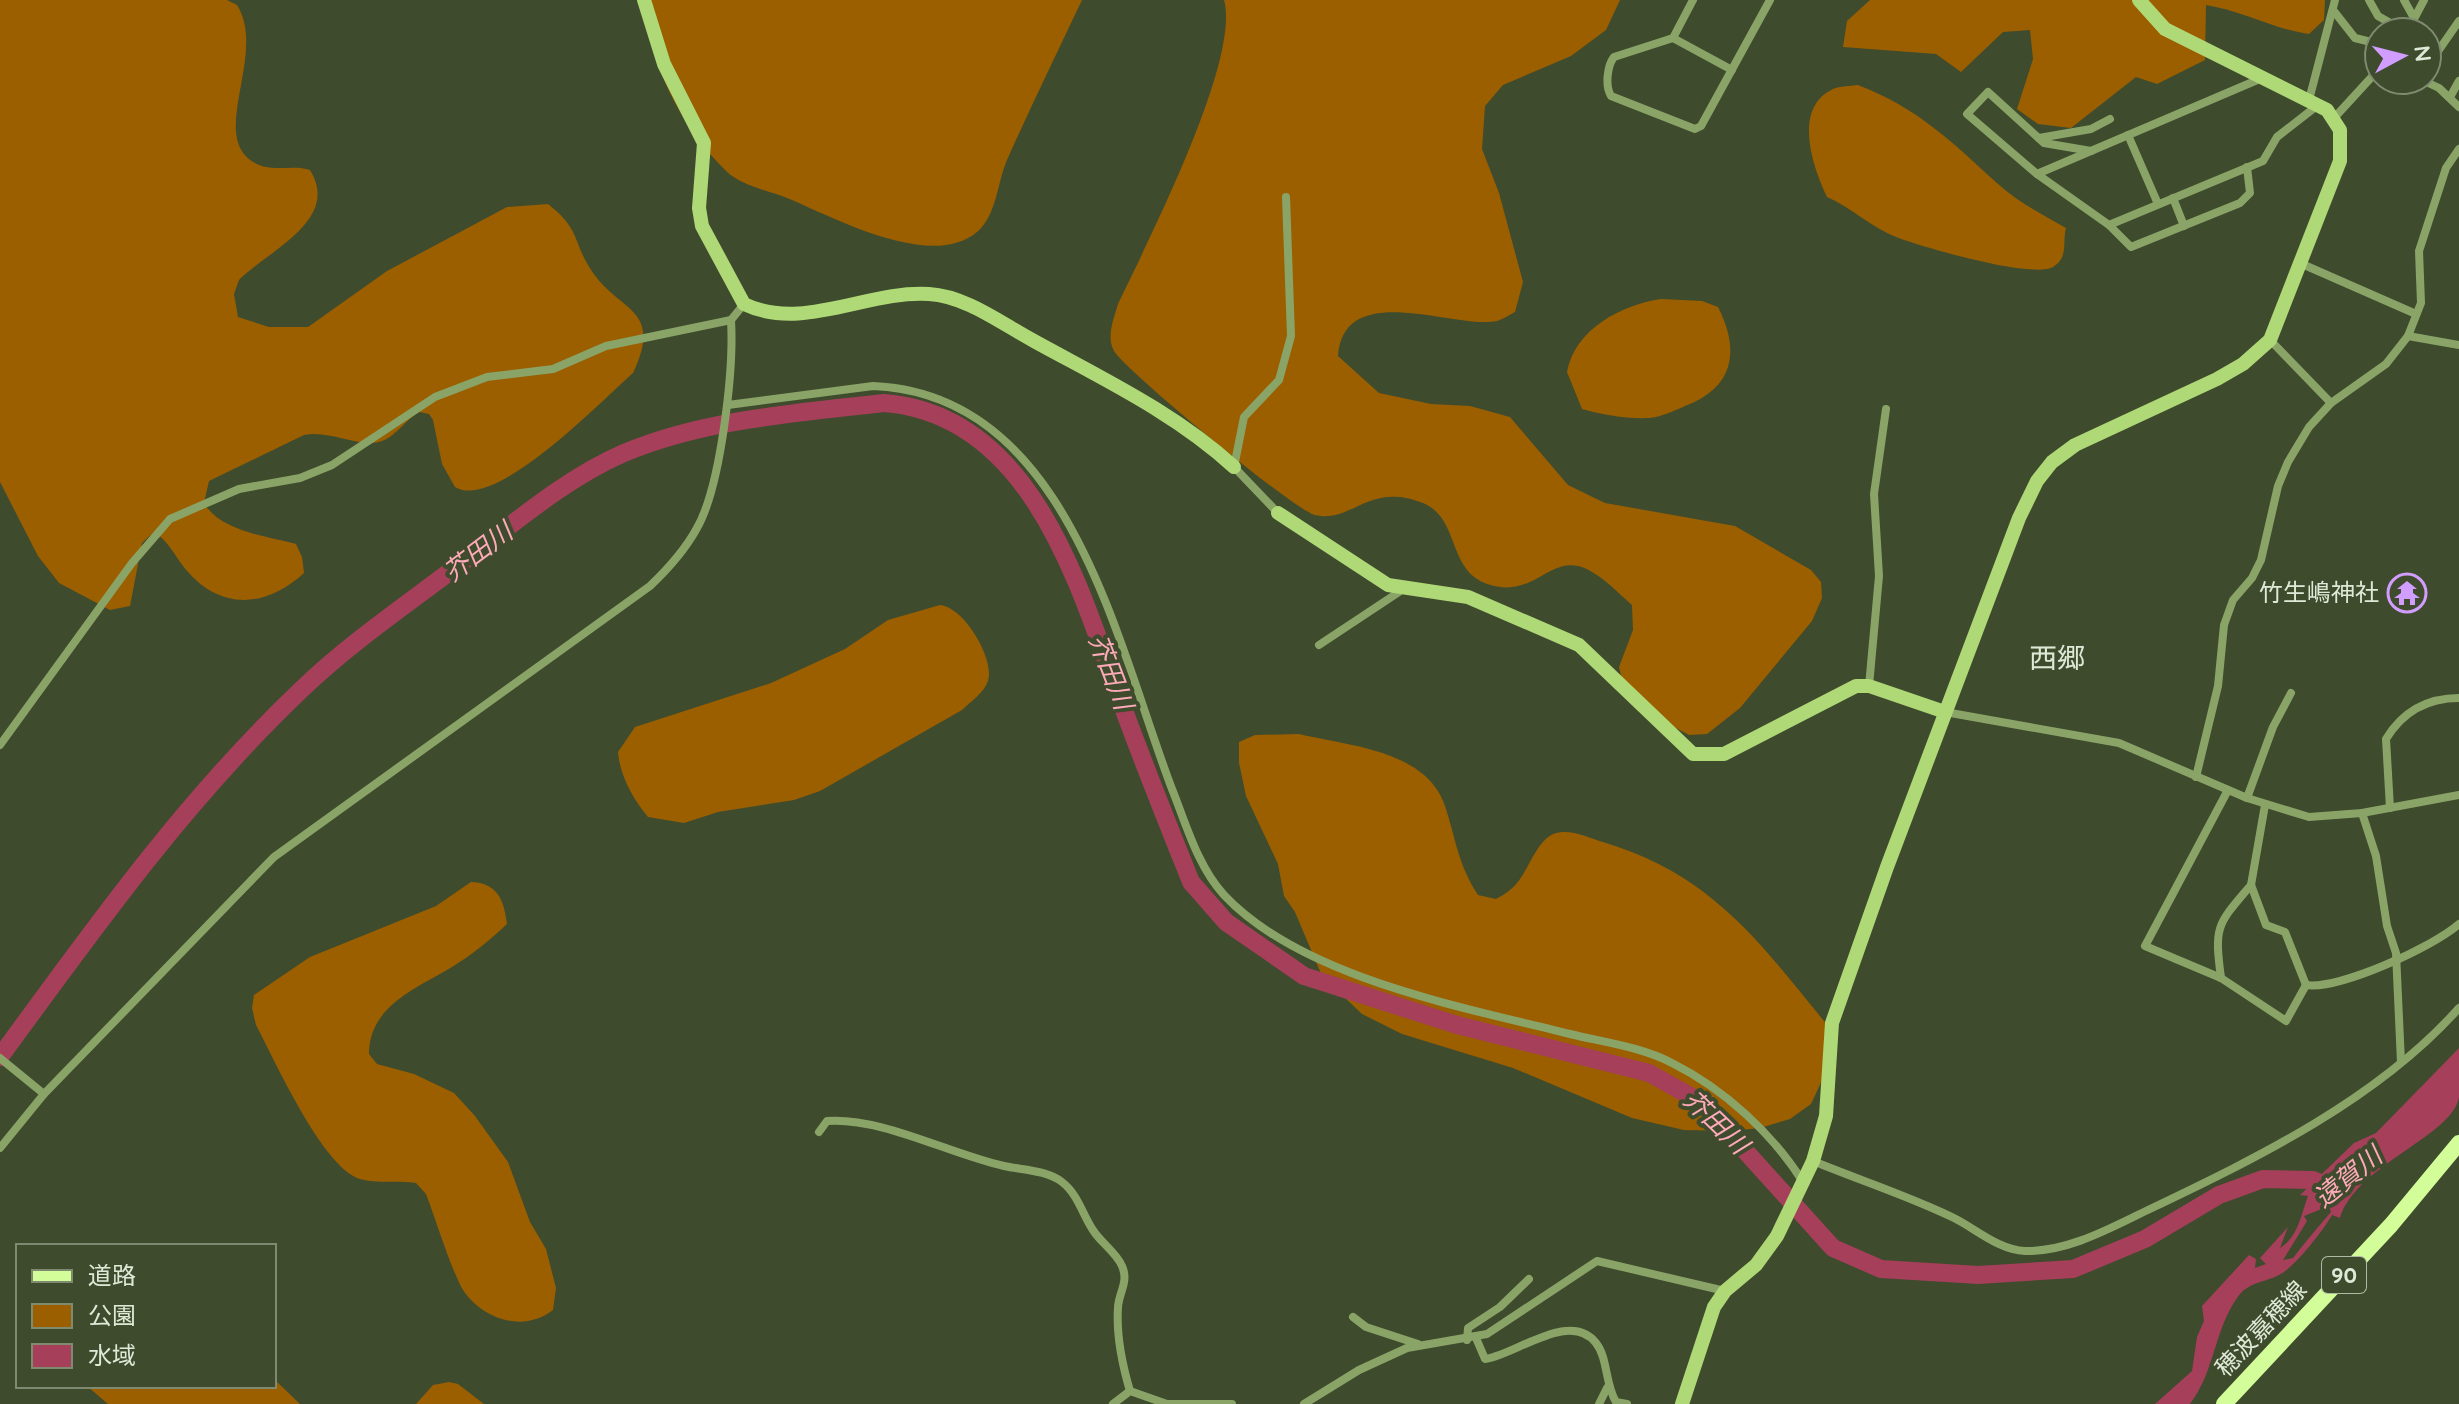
<svg xmlns="http://www.w3.org/2000/svg" width="2459" height="1404" viewBox="0 0 2459 1404" font-family="Quicksand,'Noto Sans JP',sans-serif">
  <style>
    .green { fill: #9b5f00 }
    .water { fill: #a63f59; fill-rule: evenodd }
    .lines { fill: none; stroke-linecap: round; stroke-linejoin: round }
    .river { stroke: #a63f59; stroke-width: 18 }
    .street { stroke: #8aa468; stroke-width: 8 }
    .secondary { stroke: #afd876; stroke-width: 14 }
    .primary { stroke: #d2fd99; stroke-width: 16 }
    .labels { text-anchor: middle; stroke-width: 8; stroke-linejoin: round; paint-order: stroke }
    .shield { fill: #3e4b2d; stroke: #afbaa4; stroke-width: 2 }
    .shield-label { font-size: 22px; font-weight: bold; fill: #e0e9d7 }
    .poi-label { font-size: 24px; fill: #e0e9d7; stroke: #3e4b2d; text-anchor: end }
    .street-label { font-size: 24px; fill: #e0e9d7; stroke: #3e4b2d }
    .water-label { font-size: 26px; font-style: italic; fill: #feaab9; stroke: #3e4b2d }
    .quarter-label { font-size: 28px; fill: #e0e9d7; stroke: #3e4b2d }
  </style>
  <rect width="100%" height="100%" fill="#3e4b2d"/>
  <g class="green">
    <path d="M0,0H227L237,5C268,54 207,137 255,163C272,173 293,164 310,170C341,220 269,250 239,280L234,294L238,317L269,327H308L387,271L507,207L548,204C581,230 572,240 591,270C619,313 664,307 633,373C602,400 495,512 455,487L442,464L433,420L429,414L419,412C405,420 395,438 379,442C356,447 330,430 304,435L209,481L204,503C220,531 266,536 296,544L302,557L304,573C265,609 218,611 183,566C174,554 167,540 154,532L142,543L130,606L110,610L59,583L38,556L0,482Z"/>
    <path d="M644,0H1082C1057,53 1031,106 1007,160C997,183 997,215 977,232C931,271 833,217 787,198C769,191 740,185 726,171C679,124 651,67 644,0Z"/>
    <path d="M1224,0H1620L1606,30L1571,56L1503,85L1485,106L1482,149L1499,193L1523,282L1515,312C1509,315 1503,319 1497,321C1455,330 1344,278 1338,356L1379,393L1431,404L1470,406L1510,417L1568,485L1605,503L1735,526L1811,570L1821,582L1822,598L1812,621L1740,708L1707,734L1689,735L1657,718L1623,684L1619,667L1633,630L1632,605C1617,592 1598,571 1578,566C1547,559 1532,599 1487,584C1447,570 1460,518 1423,503C1368,481 1352,524 1315,515C1295,511 1126,371 1114,351C1106,337 1114,318 1118,304C1147,243 1241,60 1224,0Z"/>
    <path d="M1870,0H2325L2324,20L2309,34C2273,29 2243,11 2206,5L2205,60L2157,84L2136,77L2071,128L2038,124L2017,109L2033,59L2030,30L2003,32L1961,72L1936,54L1843,47L1847,21Z"/>
    <path d="M1858,85C1918,108 1952,142 1998,184C2018,202 2043,215 2066,228C2062,243 2069,257 2053,267C2032,279 1922,247 1896,237C1872,228 1851,207 1827,197C1813,168 1792,108 1833,89C1840,86 1850,86 1858,85Z"/>
    <path d="M1661,299L1702,301L1718,307C1741,352 1733,388 1685,406C1674,411 1661,417 1649,418C1626,419 1604,415 1582,409L1567,372C1575,329 1621,305 1661,299Z"/>
    <path d="M940,605C964,607 995,659 988,681C984,693 970,702 962,710L820,791L794,800L718,812L684,823L648,817C633,799 620,776 618,752L635,727L771,683L845,649L888,620Z"/>
    <path d="M1299,734C1349,746 1429,750 1446,809C1456,841 1459,866 1478,895L1496,899C1501,896 1507,893 1511,889C1528,876 1535,839 1556,833C1572,829 1589,838 1603,842C1716,876 1762,946 1833,1032L1832,1059L1811,1104L1790,1119L1760,1128L1730,1131L1684,1130L1632,1118L1513,1068L1402,1034L1362,1014L1322,976L1295,912L1284,896L1278,864L1246,796L1239,763V742L1255,735Z"/>
    <path d="M471,882C497,883 504,899 507,924C490,940 472,955 452,967C417,988 369,1006 369,1054L377,1064L414,1074L454,1093L475,1116L508,1162L530,1222L546,1249L556,1288L553,1310C525,1332 486,1321 465,1293C453,1276 435,1217 426,1194L416,1183C398,1180 377,1184 360,1179C323,1168 275,1061 256,1025L252,1008L254,995L310,957L436,906Z"/>
    <path d="M274,1379L300,1404H108L87,1386H274Z"/>
    <path d="M449,1382L458,1384L484,1404H416L433,1385Z"/>
  </g>
  <path class="water" d="M2459,1048C2459,1064 2459,1082 2459,1097C2453,1136 2356,1165 2340,1218L2332,1215C2323,1231 2294,1268 2279,1275C2263,1283 2248,1282 2237,1298C2214,1331 2215,1371 2190,1404H2155L2192,1371L2197,1337L2204,1321L2202,1306L2249,1255L2256,1259L2255,1268L2266,1264L2260,1258L2288,1227L2280,1248C2298,1237 2301,1215 2308,1196L2300,1195L2354,1143L2376,1133ZM2329,1206L2331,1212C2318,1227 2305,1242 2293,1258L2283,1260L2307,1221L2304,1216Z"/>
  <g class="lines">
    <path class="river" d="M0,1057C94,928 186,799 302,689C351,642 410,602 464,561C513,524 566,478 624,453C705,419 798,413 884,403C1027,414 1076,576 1116,688C1139,753 1165,817 1191,882L1226,922L1304,976L1457,1025L1649,1073L1701,1102L1833,1248L1881,1269L1978,1275L2073,1269L2145,1239L2219,1195L2263,1179L2313,1180L2333,1189"/>
    <g class="street">
      <path d="M1693,0L1673,38L1614,57C1607,66 1605,86 1611,96L1695,129L1701,126L1770,0"/>
      <path d="M2369,0L2378,16L2406,32"/>
      <path d="M2404,0L2414,18"/>
      <path d="M2333,10L2355,38L2379,44"/>
      <path d="M2407,32L2424,0"/>
      <path d="M1673,38L1732,70"/>
      <path d="M2427,67L2459,21"/>
      <path d="M2262,78L2037,174L2109,225L2263,161L2277,137L2318,105"/>
      <path d="M2422,80L2439,88L2459,107"/>
      <path d="M2450,97L2459,81"/>
      <path d="M2309,100L2335,0"/>
      <path d="M2335,117L2379,69"/>
      <path d="M2128,135L2158,204"/>
      <path d="M2039,138L2091,129L2110,119"/>
      <path d="M2037,174L1967,114L1988,92L2044,143L2091,151"/>
      <path d="M2173,198L2184,226"/>
      <path d="M2109,225L2131,247L2240,203L2250,193L2247,167"/>
      <path d="M2302,264L2416,314"/>
      <path d="M2408,336L2459,345"/>
      <path d="M2270,340L2331,403"/>
      <path d="M728,405L873,386C1069,394 1116,643 1172,789C1186,824 1198,867 1224,895C1302,978 1463,1007 1570,1034C1603,1042 1642,1047 1672,1063C1724,1089 1772,1133 1803,1182"/>
      <path d="M1278,513L1234,467L1244,417L1279,380L1291,336L1286,197"/>
      <path d="M1319,645L1405,588"/>
      <path d="M1869,686L1879,576L1874,494L1886,409"/>
      <path d="M1945,712L2119,743L2247,798L2309,817L2362,813L2459,795"/>
      <path d="M0,745L132,563L170,519L239,489L300,478L332,465L435,397L487,377L553,369L606,346L731,320L744,304"/>
      <path d="M2196,777L2218,686L2224,625L2233,600L2252,578L2261,560L2278,486L2288,462L2309,427L2331,403L2386,364L2408,336L2421,303L2419,251L2446,168L2459,149"/>
      <path d="M2228,790L2145,946L2221,978L2286,1021L2306,985C2339,990 2433,947 2459,924"/>
      <path d="M2247,798L2273,727L2291,693"/>
      <path d="M2265,805L2251,885L2266,925L2285,932L2306,985"/>
      <path d="M2390,808L2386,739C2403,711 2427,698 2459,698"/>
      <path d="M2362,813L2376,856L2387,926L2396,953L2401,1062"/>
      <path d="M2221,978C2214,925 2217,925 2251,885"/>
      <path d="M0,1058L44,1094"/>
      <path d="M819,1132L827,1121C882,1117 949,1154 1004,1166C1022,1170 1047,1170 1062,1182C1079,1195 1083,1217 1095,1233C1103,1244 1117,1254 1122,1266C1129,1282 1119,1292 1118,1307C1116,1336 1122,1364 1130,1391"/>
      <path d="M0,1148L44,1094L274,857L650,586C669,568 685,550 697,528C721,486 734,369 731,320"/>
      <path d="M1813,1161C1859,1180 1909,1196 1954,1218C1976,1229 1999,1250 2025,1251C2069,1252 2112,1227 2150,1209C2259,1157 2378,1099 2459,1008"/>
      <path d="M1353,1317L1366,1327L1418,1344"/>
      <path d="M1476,1338L1485,1359C1514,1356 1570,1309 1596,1343C1608,1358 1605,1384 1616,1402L1627,1404"/>
      <path d="M1467,1340L1468,1328L1500,1307L1529,1279"/>
      <path d="M1113,1404L1130,1391L1167,1404H1232"/>
      <path d="M1304,1404L1359,1370L1407,1348L1487,1334L1597,1261L1725,1291"/>
      <path d="M1599,1404L1607,1388"/>
    </g>
    <g class="secondary">
      <path d="M644,0L664,64L704,143L699,208L702,226L744,304C802,332 868,290 929,294C966,296 1002,324 1034,341C1103,379 1175,413 1234,467"/>
      <path d="M1278,513L1388,585L1468,597L1579,645L1693,754H1724L1856,686H1869L1945,712"/>
      <path d="M1682,1404L1714,1307L1725,1291L1756,1265L1777,1236L1813,1161L1826,1116L1832,1023L1887,867L2019,518L2037,481L2052,462L2075,445L2217,379L2243,364L2270,340L2340,161V130L2327,110L2165,29L2139,0"/>
    </g>
    <path class="primary" d="M2224,1404L2391,1225L2459,1143"/>
  </g>
  <defs>
    <g id="temple-ring" transform="scale(2)"><circle r="9.5" fill="#3e4b2d" stroke="#d19dfe" stroke-width="1.5"/><path d="M0-6L5-2H3V0L6.5 2.5H4V6H1.5V3h-3V6H-4V2.5H-6.5L-3 0V-2H-5Z" fill="#d19dfe"/></g>
  </defs>
  <g fill-rule="evenodd">
    <use href="#temple-ring" x="2407" y="593"/>
  </g>
  <g class="labels">
    <rect class="shield" x="2322" y="1257" width="44" height="36" rx="6"/>
    <g class="shield-label">
      <text x="2344" y="1283">90</text>
    </g>
    <g class="poi-label">
      <text x="2379" y="601">竹生嶋神社</text>
    </g>
    <g class="street-label">
      <text transform="translate(2261 1329) rotate(-47)" y="8">穂波嘉穂線</text>
    </g>
    <g class="water-label">
      <text transform="translate(478 552) rotate(-37)" y="9">芥田川</text>
      <text transform="translate(1111 672) rotate(69)" y="9">芥田川</text>
      <text transform="translate(1716 1122) rotate(44)" y="9">芥田川</text>
      <text transform="translate(2348 1177) rotate(-39)" y="9">遠賀川</text>
    </g>
    <g class="quarter-label">
      <text x="2057" y="668">西郷</text>
    </g>
  </g>
  <rect x="16" y="1244" width="260" height="144" fill="#3e4b2d" stroke="#7f8a71" stroke-width="2"/>
  <rect x="32" y="1270" width="40" height="12" fill="#d2fd99" stroke="#7f8a71" stroke-width="2"/>
  <text x="88" y="1284" font-size="24" fill="#e0e9d7">道路</text>
  <rect x="32" y="1304" width="40" height="24" fill="#9b5f00" stroke="#7f8a71" stroke-width="2"/>
  <text x="88" y="1324" font-size="24" fill="#e0e9d7">公園</text>
  <rect x="32" y="1344" width="40" height="24" fill="#a63f59" stroke="#7f8a71" stroke-width="2"/>
  <text x="88" y="1364" font-size="24" fill="#e0e9d7">水域</text>
  <g transform="translate(2403 56) rotate(83)"><circle r="38" fill="#3e4b2d" stroke="#7f8a71" stroke-width="2"/>
  <path d="M0-6L14 30L0 20L-14 30Z" fill="#d19dfe"/>
  <text y="-12" font-size="22" font-weight="bold" text-anchor="middle" fill="#e0e9d7">N</text>
  </g>
</svg>
